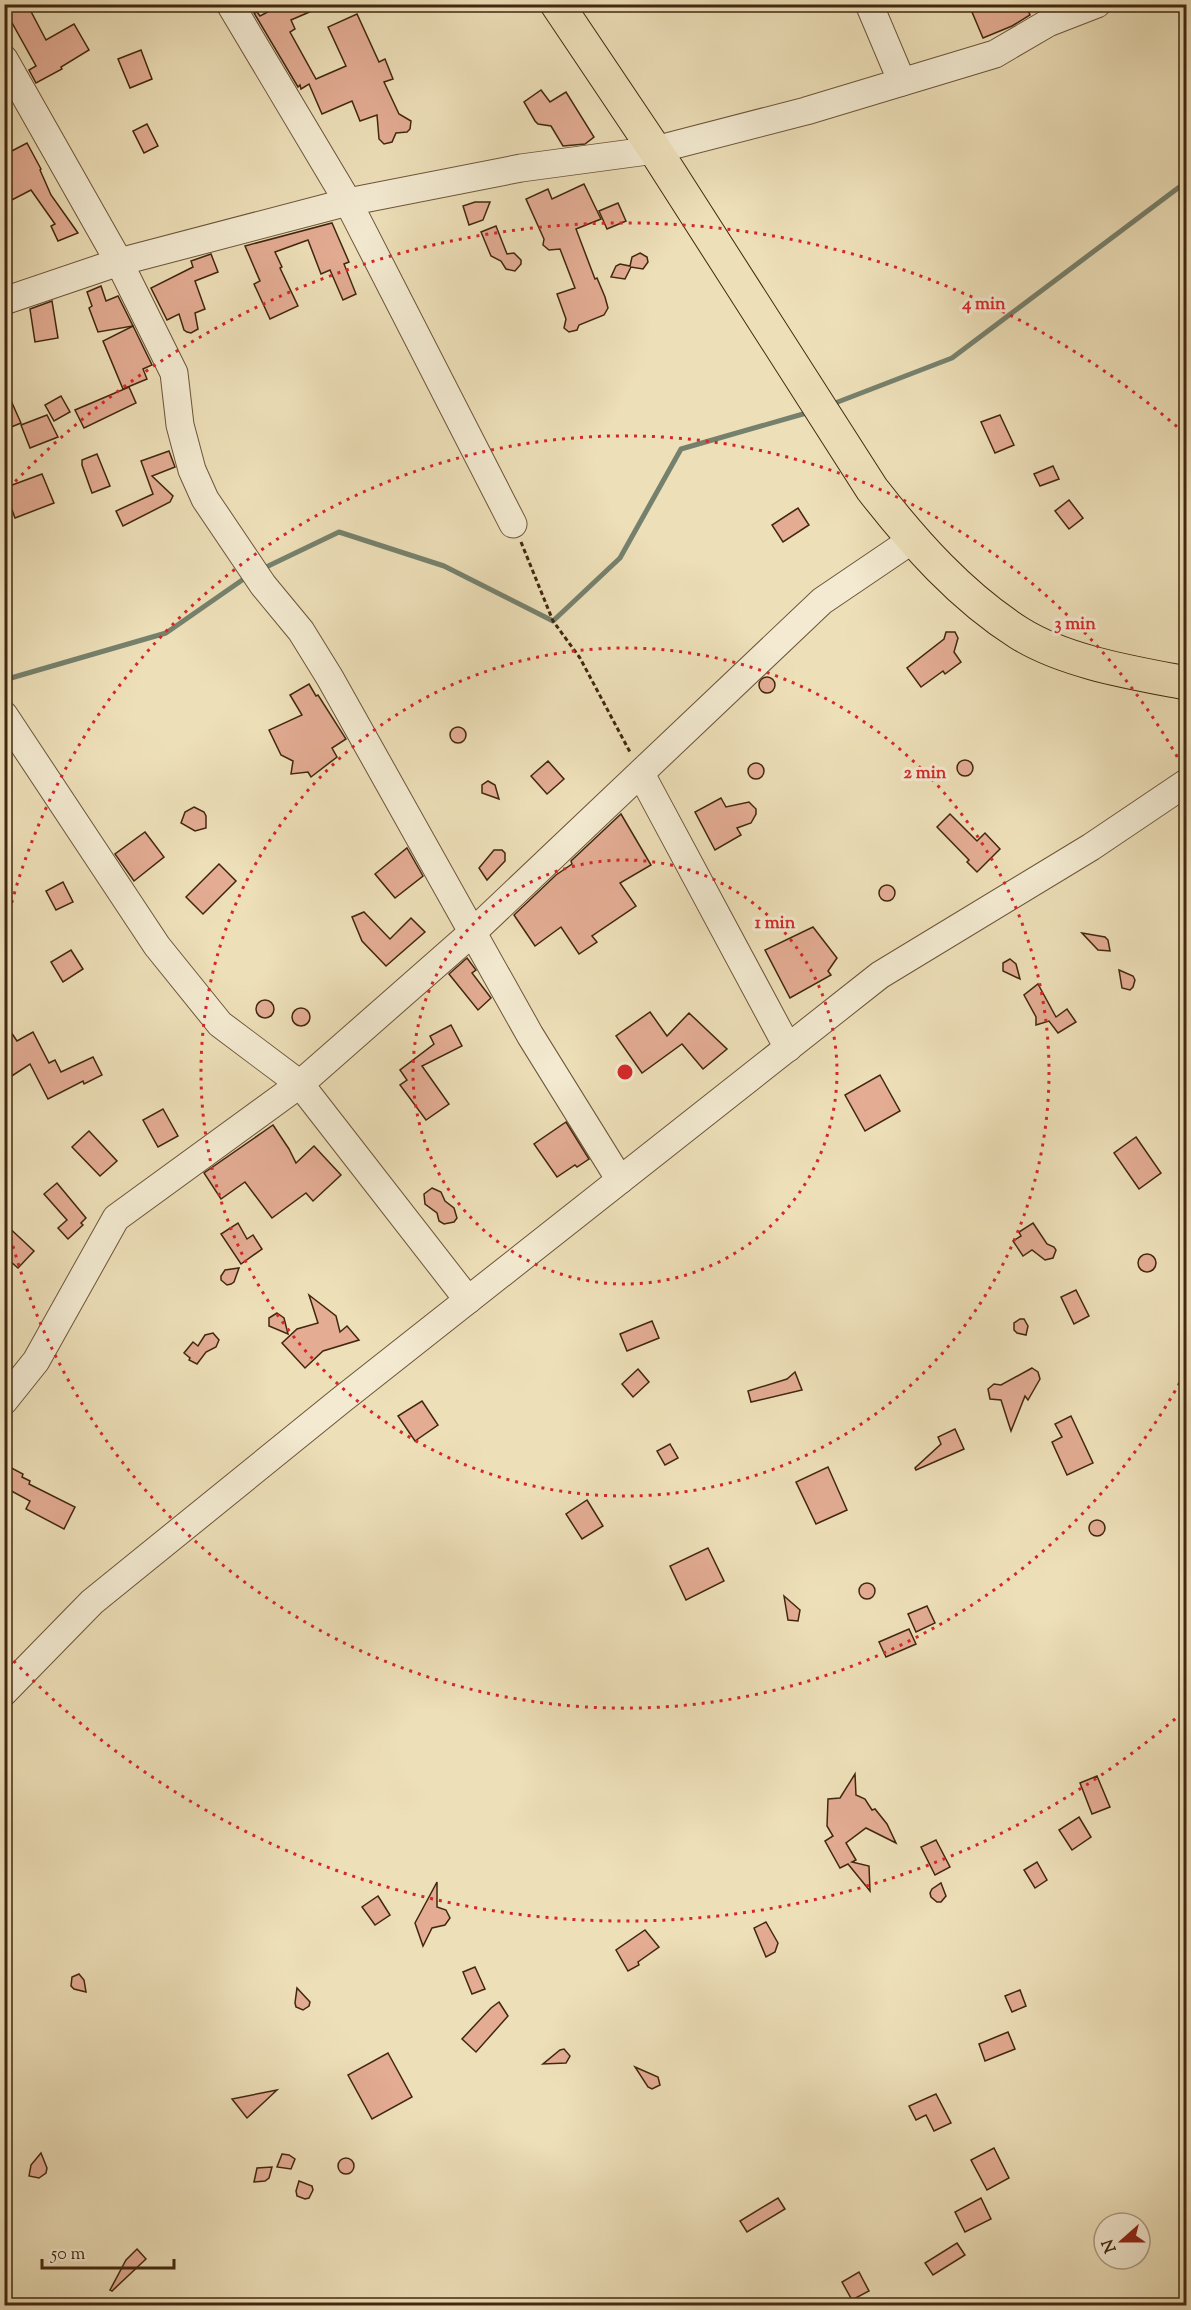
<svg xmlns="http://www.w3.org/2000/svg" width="1191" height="2310" viewBox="0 0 1191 2310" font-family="'Sorts Mill Goudy',serif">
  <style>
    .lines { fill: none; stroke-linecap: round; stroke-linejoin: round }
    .stream { stroke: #76816d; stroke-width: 5 }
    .building { fill: #e3ac93; stroke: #41270f; stroke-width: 1.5 }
    .minor-casing { stroke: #6c5539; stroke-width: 29 }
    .major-casing { stroke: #41270f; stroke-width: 35 }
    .path { stroke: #41270f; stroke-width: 3; stroke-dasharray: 4.5 3; stroke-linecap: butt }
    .minor { stroke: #f3ead1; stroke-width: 27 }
    .major { stroke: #eddfb8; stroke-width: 33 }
    .ring { fill: none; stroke: #d62828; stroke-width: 3; stroke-dasharray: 3 6 }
    .centre { fill: #d62828; stroke: #f3ead1; stroke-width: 3 }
    .ring-label { font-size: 18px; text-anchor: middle; font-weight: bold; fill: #d62828; stroke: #f3ead1; stroke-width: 6; stroke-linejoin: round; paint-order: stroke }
  </style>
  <rect width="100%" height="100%" fill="#eddfb8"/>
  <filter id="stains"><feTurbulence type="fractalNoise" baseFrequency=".00333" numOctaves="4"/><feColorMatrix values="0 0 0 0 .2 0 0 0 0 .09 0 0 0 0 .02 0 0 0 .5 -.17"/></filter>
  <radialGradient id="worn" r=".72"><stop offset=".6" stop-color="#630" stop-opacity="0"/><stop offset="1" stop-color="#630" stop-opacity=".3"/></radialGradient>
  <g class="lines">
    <g class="stream">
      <path d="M830,405L952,358L1186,182"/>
      <path d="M262,569L339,532L444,566L553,621L620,558L681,449L810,412"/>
      <path d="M4,680L166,633L248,576"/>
    </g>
  </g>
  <g class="building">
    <path d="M19,4H27L46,40L74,24L89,50L61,67L62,69L36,83L29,70L36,66L6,12Z"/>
    <path d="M283,4H328L291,20L295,29L290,32L316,79L346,66L328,27L357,14L379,62L385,59L393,79L384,82L399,114L411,121L410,129L407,132L396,133L392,142L384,144L379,139L377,115L360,121L352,101L322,114L309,84L301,89L300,85L298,87L254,13L257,12L260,16Z"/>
    <path d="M969,5H1026L1030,15L1012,26L983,38Z"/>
    <path d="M141,50L152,79L130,88L118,59Z"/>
    <path d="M541,90L550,102L566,92L594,137L585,144L563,146L551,126L538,124L535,121L524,102Z"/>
    <path d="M147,124L158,146L144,153L133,131Z"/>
    <path d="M27,143L41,169L40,170L51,195L78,233L58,241L51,226L55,224L31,190L4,204V155Z"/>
    <path d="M584,184L601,219L576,229L595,279L597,278L605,297L608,308L604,315L579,325L577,330L569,332L564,328L566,319L557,294L575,288L560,249L549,250L543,245L544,239L526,199L548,189L552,199Z"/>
    <path d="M475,202H490L483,220L469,225L463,206Z"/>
    <path d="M618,203L626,221L607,229L599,211Z"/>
    <path d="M332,223L349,262L344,264L356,294L343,300L330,270L321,274L308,240L275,252L282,267L280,268L298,306L270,319L254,284L260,281L245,246Z"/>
    <path d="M496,226L507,254L514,253L521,260V264L515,271L506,269L501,261L491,256L481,232Z"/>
    <path d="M640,253L647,257L648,262L643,269L631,267L625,279L611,277L616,266L620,264L630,266L632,257Z"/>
    <path d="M211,254L218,272L195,281L205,309L195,313L198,329L191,333L187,332L184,330L179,314L167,320L151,288L193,267L191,261Z"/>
    <path d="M101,286L106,301L118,296L133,326L98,332L89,308L92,306L87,292Z"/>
    <path d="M52,301L58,338L35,342L30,309Z"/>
    <path d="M133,326L152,365L143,369L147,379L123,389L103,341Z"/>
    <path d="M4,385L21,423L4,430Z"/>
    <path d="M129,387L136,403L84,428L75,410Z"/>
    <path d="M61,396L70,412L54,421L45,405Z"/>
    <path d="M47,415L58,437L30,448L21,425Z"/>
    <path d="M1000,415L1014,445L995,453L981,422Z"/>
    <path d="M169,451L175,467L152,476L173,496L170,502L123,526L116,511L153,494L141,461Z"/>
    <path d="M97,454L110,486L92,493L82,465V460Z"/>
    <path d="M1053,466L1059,479L1040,486L1034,474Z"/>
    <path d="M42,474L54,503L15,518L4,488Z"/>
    <path d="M1069,500L1083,518L1069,529L1055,511Z"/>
    <path d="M798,508L809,525L783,542L772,525Z"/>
    <path d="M946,632H955L958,638L954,652L961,662L945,674L943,671L921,687L907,668L944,639Z"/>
    <circle cx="767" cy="685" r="8"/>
    <path d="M309,684L316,696L318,695L346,739L332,748L337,757L311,777L308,772L291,774L293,761L281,755L269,730L302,715L290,695Z"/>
    <circle cx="458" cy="735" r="8"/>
    <circle cx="965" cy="768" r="8"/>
    <path d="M548,761L564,779L547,794L531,776Z"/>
    <circle cx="756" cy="771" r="8"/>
    <path d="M488,781L495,785L499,799L482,793V785Z"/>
    <path d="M721,798L726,807L749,802L756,809V814L751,823L737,828L741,835L715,850L695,812Z"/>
    <path d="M194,807L204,812L206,816V828L195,831L181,823L185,812Z"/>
    <path d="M621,814L651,865L620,883L636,906L592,936L597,942L579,954L561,927L535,946L514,915L556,875L572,864L571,861Z"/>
    <path d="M950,814L977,841L985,833L1000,849L977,872L967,862L969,860L937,827Z"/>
    <path d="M145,832L164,857L134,881L115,854Z"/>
    <path d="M407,848L423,876L395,898L375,874Z"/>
    <path d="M494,850H502L505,853V861L487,880L479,868Z"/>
    <path d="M219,864L236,881L203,914L186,897Z"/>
    <path d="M63,882L73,902L56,910L46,891Z"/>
    <circle cx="887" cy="893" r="8"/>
    <path d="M364,912L390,939L411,918L425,932L386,966L362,941L352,917Z"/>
    <path d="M813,927L837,958L828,971L831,975L790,998L765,950Z"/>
    <path d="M1082,933L1105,937L1108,940L1110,951L1098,950Z"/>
    <path d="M71,950L83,969L63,982L51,962Z"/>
    <path d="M467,958L476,970L472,973L491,998L478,1010L449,974Z"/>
    <path d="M1010,959L1016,964L1020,979L1003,971V963Z"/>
    <path d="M1119,970L1133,976L1135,980L1133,987L1130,990L1122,988Z"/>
    <path d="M1038,984L1056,1017L1067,1009L1076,1022L1058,1033L1049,1021L1036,1025V1017L1024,995Z"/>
    <circle cx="265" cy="1009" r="9"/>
    <circle cx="301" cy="1017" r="9"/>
    <path d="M650,1012L667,1036L689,1013L727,1049L703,1069L682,1044L642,1073L616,1036Z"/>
    <path d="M4,1022L17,1041L33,1032L49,1063L55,1060L61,1072L93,1057L102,1075L84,1084L83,1081L48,1099L30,1064L4,1081Z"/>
    <path d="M451,1025L462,1046L422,1066L449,1104L426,1120L400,1085L407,1080L400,1070L434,1044L430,1036Z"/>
    <path d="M880,1075L900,1111L865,1131L845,1095Z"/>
    <path d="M163,1109L178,1136L158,1147L143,1120Z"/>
    <path d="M566,1122L589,1159L577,1167L575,1165L557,1177L534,1144Z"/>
    <path d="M273,1125L289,1149L296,1163L314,1146L341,1175L313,1201L306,1193L272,1218L245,1182L221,1199L204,1173Z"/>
    <path d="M89,1131L117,1161L100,1176L72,1147Z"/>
    <path d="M1136,1137L1161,1173L1139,1189L1114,1153Z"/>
    <path d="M57,1183L86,1218L81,1223L83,1225L68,1239L58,1228L67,1220L44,1194Z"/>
    <path d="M432,1188L441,1192L445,1201L454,1208L457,1218L454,1222L444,1224L439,1221L437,1213L425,1204L424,1194Z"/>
    <path d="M4,1223L34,1251L18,1268L4,1256Z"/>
    <path d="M238,1223L247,1239L253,1235L262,1249L241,1264L221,1234Z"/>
    <path d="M1033,1223L1047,1244L1054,1247L1056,1250L1053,1258L1045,1260L1032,1250L1023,1256L1013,1241L1021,1236L1019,1232Z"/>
    <circle cx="1147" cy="1263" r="9"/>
    <path d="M239,1268L234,1282L231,1284L227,1285L221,1280V1276L225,1270Z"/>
    <path d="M1076,1290L1089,1316L1074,1324L1061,1297Z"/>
    <path d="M309,1295L336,1316L340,1332L347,1326L359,1340L323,1351L305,1368L282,1343L297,1329L318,1323Z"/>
    <path d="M277,1313L284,1318L288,1334L269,1326V1318Z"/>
    <path d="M1020,1319H1024L1028,1326L1026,1335L1017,1333L1014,1330V1323Z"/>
    <path d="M652,1321L659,1338L627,1351L620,1334Z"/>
    <path d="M213,1333L219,1340L216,1347L206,1352L197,1364L189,1360L190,1358L184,1353L193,1342L198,1346L205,1335Z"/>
    <path d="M1032,1368L1038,1372L1040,1379L1028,1400L1025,1396L1011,1431L1001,1400L990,1399L988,1389L994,1384L1001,1385Z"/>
    <path d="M638,1369L649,1382L633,1397L622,1384Z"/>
    <path d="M795,1372L802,1390L751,1402L748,1391L787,1379Z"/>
    <path d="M422,1401L438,1425L415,1441L398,1416Z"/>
    <path d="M1071,1416L1093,1463L1067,1475L1052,1442L1062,1437L1055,1424Z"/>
    <path d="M955,1429L964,1449L916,1470L915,1468L941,1444L938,1437Z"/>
    <path d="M670,1444L678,1458L665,1465L657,1451Z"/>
    <path d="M4,1464L23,1474L22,1477L30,1481L29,1484L75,1507L64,1529L26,1509L30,1501L4,1487Z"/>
    <path d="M828,1467L847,1510L816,1524L796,1482Z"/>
    <path d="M587,1500L603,1526L582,1539L566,1514Z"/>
    <circle cx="1097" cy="1528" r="8"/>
    <path d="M708,1548L724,1581L686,1600L670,1566Z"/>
    <circle cx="867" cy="1591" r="8"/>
    <path d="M784,1596L800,1610L798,1621L788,1620Z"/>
    <path d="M927,1606L935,1623L916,1632L908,1614Z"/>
    <path d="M909,1629L916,1644L886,1657L879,1642Z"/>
    <path d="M855,1774L856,1795L865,1799L872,1810L875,1809L887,1824L896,1843L866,1828L846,1843L856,1860L852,1862L869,1866L870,1891L848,1864L840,1868L825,1841L833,1836L827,1826L828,1799L840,1798Z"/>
    <path d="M1097,1776L1110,1807L1092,1814L1080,1783Z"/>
    <path d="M1079,1817L1091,1837L1072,1850L1059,1830Z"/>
    <path d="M936,1840L950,1867L935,1875L921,1847Z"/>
    <path d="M1037,1862L1047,1880L1035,1888L1024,1870Z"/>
    <path d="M437,1882V1907L446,1910L450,1918L445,1925L432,1928L423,1946L415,1923Z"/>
    <path d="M941,1883L946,1896L941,1902H937L931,1897L930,1893L932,1889Z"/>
    <path d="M378,1896L390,1915L375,1925L362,1907Z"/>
    <path d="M766,1922L778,1943L775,1952L766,1957L754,1928Z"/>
    <path d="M645,1930L659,1947L638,1962L639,1965L628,1971L616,1950Z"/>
    <path d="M475,1967L485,1989L472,1994L463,1972Z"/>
    <path d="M79,1974L84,1980L86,1992L74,1989L71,1986L72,1977Z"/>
    <path d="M297,1988L310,2002L309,2006L303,2010L296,2007L295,2003Z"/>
    <path d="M1020,1990L1026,2006L1012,2012L1005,1996Z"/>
    <path d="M499,2002L508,2016L476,2052L462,2039L491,2008Z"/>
    <path d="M1008,2032L1015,2049L985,2061L979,2044Z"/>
    <path d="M564,2049L570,2056L566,2063L543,2064L560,2050Z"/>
    <path d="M388,2053L412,2097L372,2119L348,2075Z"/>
    <path d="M635,2067L658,2077L660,2085L652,2089L648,2087Z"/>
    <path d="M277,2090L247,2118L232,2099Z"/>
    <path d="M936,2094L951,2123L934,2131L926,2115L916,2120L909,2106Z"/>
    <path d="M994,2148L1009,2178L987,2190L971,2160Z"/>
    <path d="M41,2153L47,2168L46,2173L39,2178L29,2176L31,2165Z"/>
    <path d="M282,2154L289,2155L295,2159L291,2169L277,2167Z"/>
    <circle cx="346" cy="2166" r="8"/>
    <path d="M272,2167L269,2178L265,2181L254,2182L257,2168Z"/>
    <path d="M299,2181L312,2186L313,2190L309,2198L305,2199L297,2196L296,2191Z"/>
    <path d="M778,2198L785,2209L747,2232L740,2221Z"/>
    <path d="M981,2198L991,2219L965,2232L955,2212Z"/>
    <path d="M957,2243L965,2255L933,2275L925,2263Z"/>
    <path d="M137,2249L146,2259L112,2291L110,2290L126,2260Z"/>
    <path d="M859,2272L869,2291L852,2300L842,2282Z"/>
  </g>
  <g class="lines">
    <g class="minor-casing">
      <g id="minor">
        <path d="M230,4L348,202L513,524"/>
        <path d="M869,4L902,82"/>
        <path d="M4,59L119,262L174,373L180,425L192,470L205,499L263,585L301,631L330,678L530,1035L620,1180"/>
        <path d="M4,301L119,262L348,202L521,168L655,150L806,111L995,54L1048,23L1097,4"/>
        <path d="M4,715L157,946L220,1024L300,1084L468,1300"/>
        <path d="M641,774L788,1048"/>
        <path d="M4,1401L36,1361L116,1218L300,1084L473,932L822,601L912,540"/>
        <path d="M4,1692L92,1602L340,1401L880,975L1091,847L1186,783"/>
      </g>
    </g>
    <g class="major-casing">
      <path id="major" d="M557,4L655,150L872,489C914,543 961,596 1019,633C1065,662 1134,673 1186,683"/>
    </g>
    <path class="path" d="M521,542L553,621L580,658L631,754"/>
    <use href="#minor" class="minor"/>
    <use href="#major" class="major"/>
  </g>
  <g class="ring">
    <circle cx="625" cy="1072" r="212"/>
    <circle cx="625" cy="1072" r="424"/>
    <path d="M1184 1375A636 636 0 0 1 5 1215M5 929A636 636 0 0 1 1184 769"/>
    <path d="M1182 1713A849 849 0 0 1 9 1656M9 488A849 849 0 0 1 1182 431"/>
  </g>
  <circle cx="625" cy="1072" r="9" class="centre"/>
  <g class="ring-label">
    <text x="984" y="309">4 min</text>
    <text x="1075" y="629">3 min</text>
    <text x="925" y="778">2 min</text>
    <text x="775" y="928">1 min</text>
  </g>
  <rect width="1191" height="2310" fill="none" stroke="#eddfb8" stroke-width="24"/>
  <rect x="6" y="6" width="1179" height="2298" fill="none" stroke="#41270f" stroke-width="3"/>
  <rect x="12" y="12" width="1167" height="2286" fill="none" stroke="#41270f" stroke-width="1.5"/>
  <g transform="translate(1122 2241) rotate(249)"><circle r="28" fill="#f3ead1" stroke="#ac9c83" stroke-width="1.5"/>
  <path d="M0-4.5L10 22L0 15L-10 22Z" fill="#8f2418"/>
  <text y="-9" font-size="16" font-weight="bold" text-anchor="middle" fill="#41270f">N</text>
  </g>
  <path d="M42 2259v9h132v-9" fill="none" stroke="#41270f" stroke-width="3"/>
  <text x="51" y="2259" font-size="18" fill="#41270f" stroke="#f3ead1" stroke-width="4.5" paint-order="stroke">50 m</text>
  <rect width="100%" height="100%" filter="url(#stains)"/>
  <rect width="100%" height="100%" fill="url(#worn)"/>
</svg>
